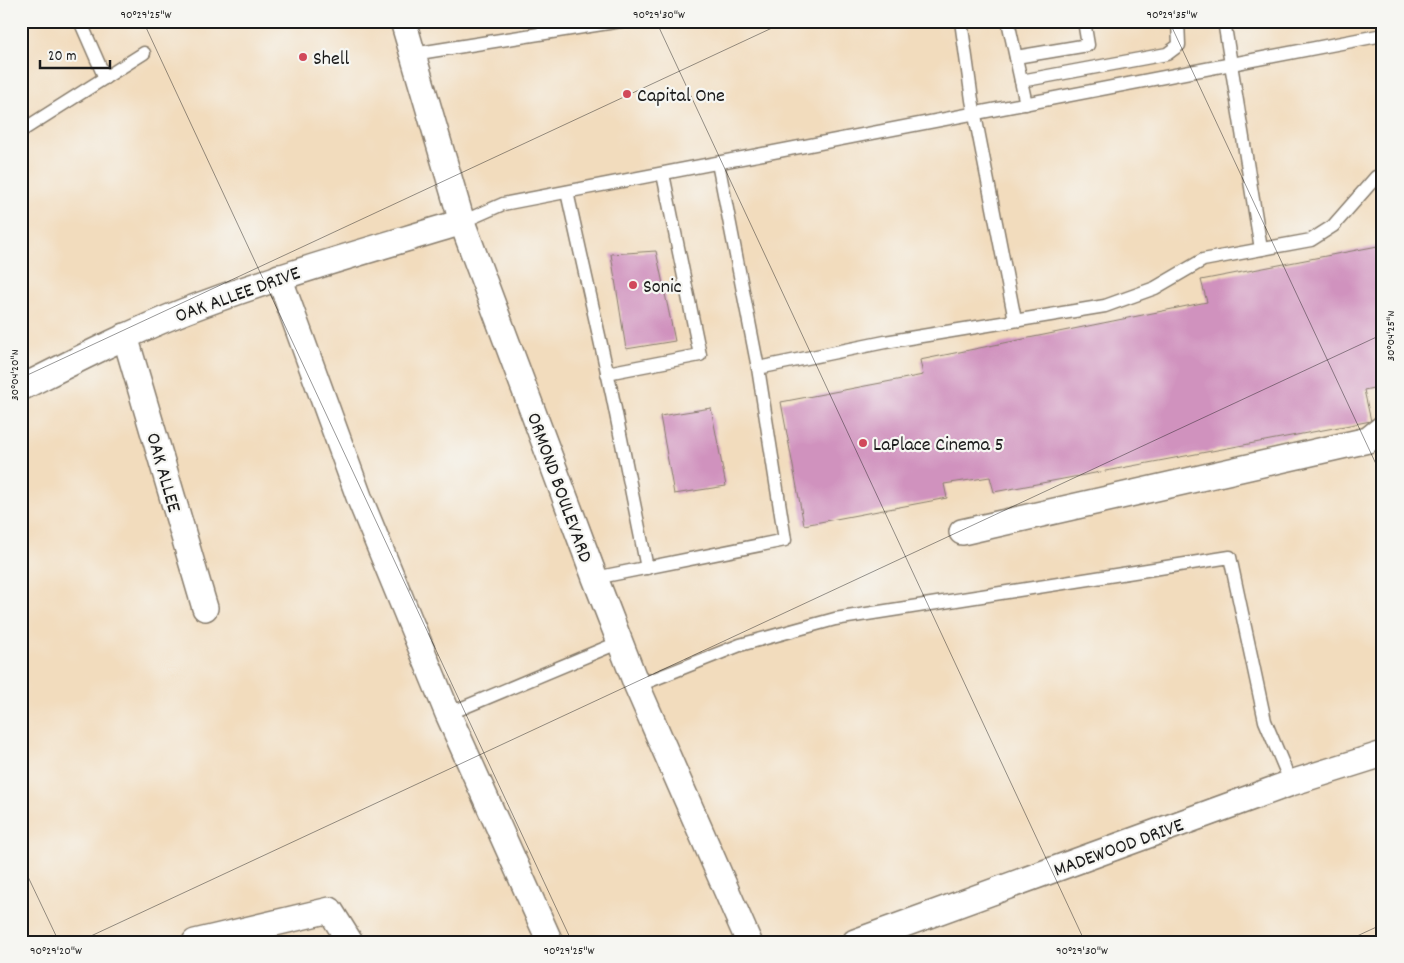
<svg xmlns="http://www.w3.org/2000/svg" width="1404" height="963" viewBox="0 0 1404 963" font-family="Dekko,sans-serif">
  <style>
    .building { fill: #d092be }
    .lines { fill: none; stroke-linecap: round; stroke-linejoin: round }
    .lane-casing { stroke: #877c6c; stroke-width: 15 }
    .street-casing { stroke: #877c6c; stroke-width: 28 }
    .lane { stroke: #fff; stroke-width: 12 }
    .street { stroke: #fff; stroke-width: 25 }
    .ticks { fill: none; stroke: #1c1c1c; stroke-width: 1; stroke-opacity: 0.45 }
    .poi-dot { fill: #d1495b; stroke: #f6f6f2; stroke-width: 2 }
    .labels { text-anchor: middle; stroke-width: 4.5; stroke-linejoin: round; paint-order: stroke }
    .poi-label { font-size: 20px; fill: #1c1c1c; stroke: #f6f6f2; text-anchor: start }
    .street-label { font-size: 20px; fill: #1c1c1c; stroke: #f6f6f2 }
    .neatline { fill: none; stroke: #1c1c1c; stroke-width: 2 }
    .ticks-label { font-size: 12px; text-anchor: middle; fill: #1c1c1c }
  </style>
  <rect width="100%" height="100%" fill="#f6f6f2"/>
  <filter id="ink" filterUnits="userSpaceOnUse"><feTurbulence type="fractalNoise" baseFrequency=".02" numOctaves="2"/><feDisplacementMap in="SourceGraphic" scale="10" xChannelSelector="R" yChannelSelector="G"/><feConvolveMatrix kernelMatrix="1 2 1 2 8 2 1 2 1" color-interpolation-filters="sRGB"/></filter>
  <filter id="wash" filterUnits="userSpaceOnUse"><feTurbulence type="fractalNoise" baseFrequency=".0096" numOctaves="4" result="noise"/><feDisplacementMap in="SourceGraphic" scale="20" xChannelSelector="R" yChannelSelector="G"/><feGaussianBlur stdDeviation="1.12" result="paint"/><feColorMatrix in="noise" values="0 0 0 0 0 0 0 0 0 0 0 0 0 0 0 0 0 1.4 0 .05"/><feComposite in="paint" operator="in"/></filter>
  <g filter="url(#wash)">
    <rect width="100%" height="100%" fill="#f2dcbd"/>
    <g id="blocks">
      <g class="building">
        <path d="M1383,245V386L1364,390L1371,421L994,492L990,477L944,484L947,498L804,525L781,402L923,375L920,360L1207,302L1201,280Z"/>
        <path d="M656,251L675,341L626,349L611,254Z"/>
        <path d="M711,408L726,486L674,494L660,416Z"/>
      </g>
    </g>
  </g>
  <g filter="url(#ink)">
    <use href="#blocks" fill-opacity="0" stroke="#877c6c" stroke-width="1"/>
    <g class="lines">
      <g class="lane-casing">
        <g id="lane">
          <path d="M80,21L105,78"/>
          <path d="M961,21L972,100L1015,320"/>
          <path d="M1008,21L1026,104"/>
          <path d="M1224,21L1261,249"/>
          <path d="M413,54L621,21"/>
          <path d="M1016,57L1088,45L1084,21"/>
          <path d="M1021,81L1167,54L1179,45L1178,21"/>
          <path d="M21,131L144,53"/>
          <path d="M718,163L758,368"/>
          <path d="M567,192L612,394L647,568"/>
          <path d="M462,222L503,204L1383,35"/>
          <path d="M607,373L700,355L663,174"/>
          <path d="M595,578L785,540L758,368L885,342L1105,306L1155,288L1203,260L1311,240L1333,226L1376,177L1383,174"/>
          <path d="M637,686L740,645L835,619L1230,557L1265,721L1291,783"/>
          <path d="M448,714L620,642"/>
        </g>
      </g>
      <g class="street-casing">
        <g id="street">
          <path d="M403,21L462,222L595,578L637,686L749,942"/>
          <path d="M279,277L359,497L448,714L550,942"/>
          <path d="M125,336L205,608"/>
          <path d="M21,388C75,361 129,333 185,311C276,276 370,250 462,222"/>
          <path d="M962,532L1368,440L1383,428"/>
          <path d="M195,942L330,910L350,942"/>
          <path d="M855,942L1291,783L1383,754"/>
        </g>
      </g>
      <use href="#lane" class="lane"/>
      <use href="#street" class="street"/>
    </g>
  </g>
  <path class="ticks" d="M143,21L572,942M656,21L1085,942M1169,21L1383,479M21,378L787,21M21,862L59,942M78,942L1383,334M1344,942L1383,924"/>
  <g class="poi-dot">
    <circle cx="303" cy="57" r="5"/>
    <circle cx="627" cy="94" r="5"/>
    <circle cx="633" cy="285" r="5"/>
    <circle cx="863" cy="443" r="5"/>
  </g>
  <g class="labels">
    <g class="poi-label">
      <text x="313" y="64">Shell</text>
      <text x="637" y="101">Capital One</text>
      <text x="643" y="292">Sonic</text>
      <text x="873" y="450">LaPlace Cinema 5</text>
    </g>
    <g class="street-label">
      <text transform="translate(237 293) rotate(-20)" y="7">OAK ALLEE DRIVE</text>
      <text transform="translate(165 472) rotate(74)" y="7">OAK ALLEE</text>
      <text transform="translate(561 487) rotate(70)" y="7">ORMOND BOULEVARD</text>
      <text transform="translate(1118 846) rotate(-20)" y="7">MADEWOOD DRIVE</text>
    </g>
  </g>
  <rect width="1404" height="963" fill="none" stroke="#f6f6f2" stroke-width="55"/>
  <path d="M40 60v8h70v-8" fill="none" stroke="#1c1c1c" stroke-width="2.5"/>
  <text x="48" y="60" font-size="15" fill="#1c1c1c" stroke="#f6f6f2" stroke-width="4" paint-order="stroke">20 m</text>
  <rect x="28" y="28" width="1348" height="908" class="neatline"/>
  <g class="ticks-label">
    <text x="146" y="18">90°29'25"W</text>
    <text x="659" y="18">90°29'30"W</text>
    <text x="1172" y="18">90°29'35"W</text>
    <text transform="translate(1390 336) rotate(-90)" y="4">30°04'25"N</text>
    <text transform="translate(14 375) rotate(-90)" y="4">30°04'20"N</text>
    <text x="56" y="954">90°29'20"W</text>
    <text x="569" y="954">90°29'25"W</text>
    <text x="1082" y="954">90°29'30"W</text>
  </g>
</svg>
